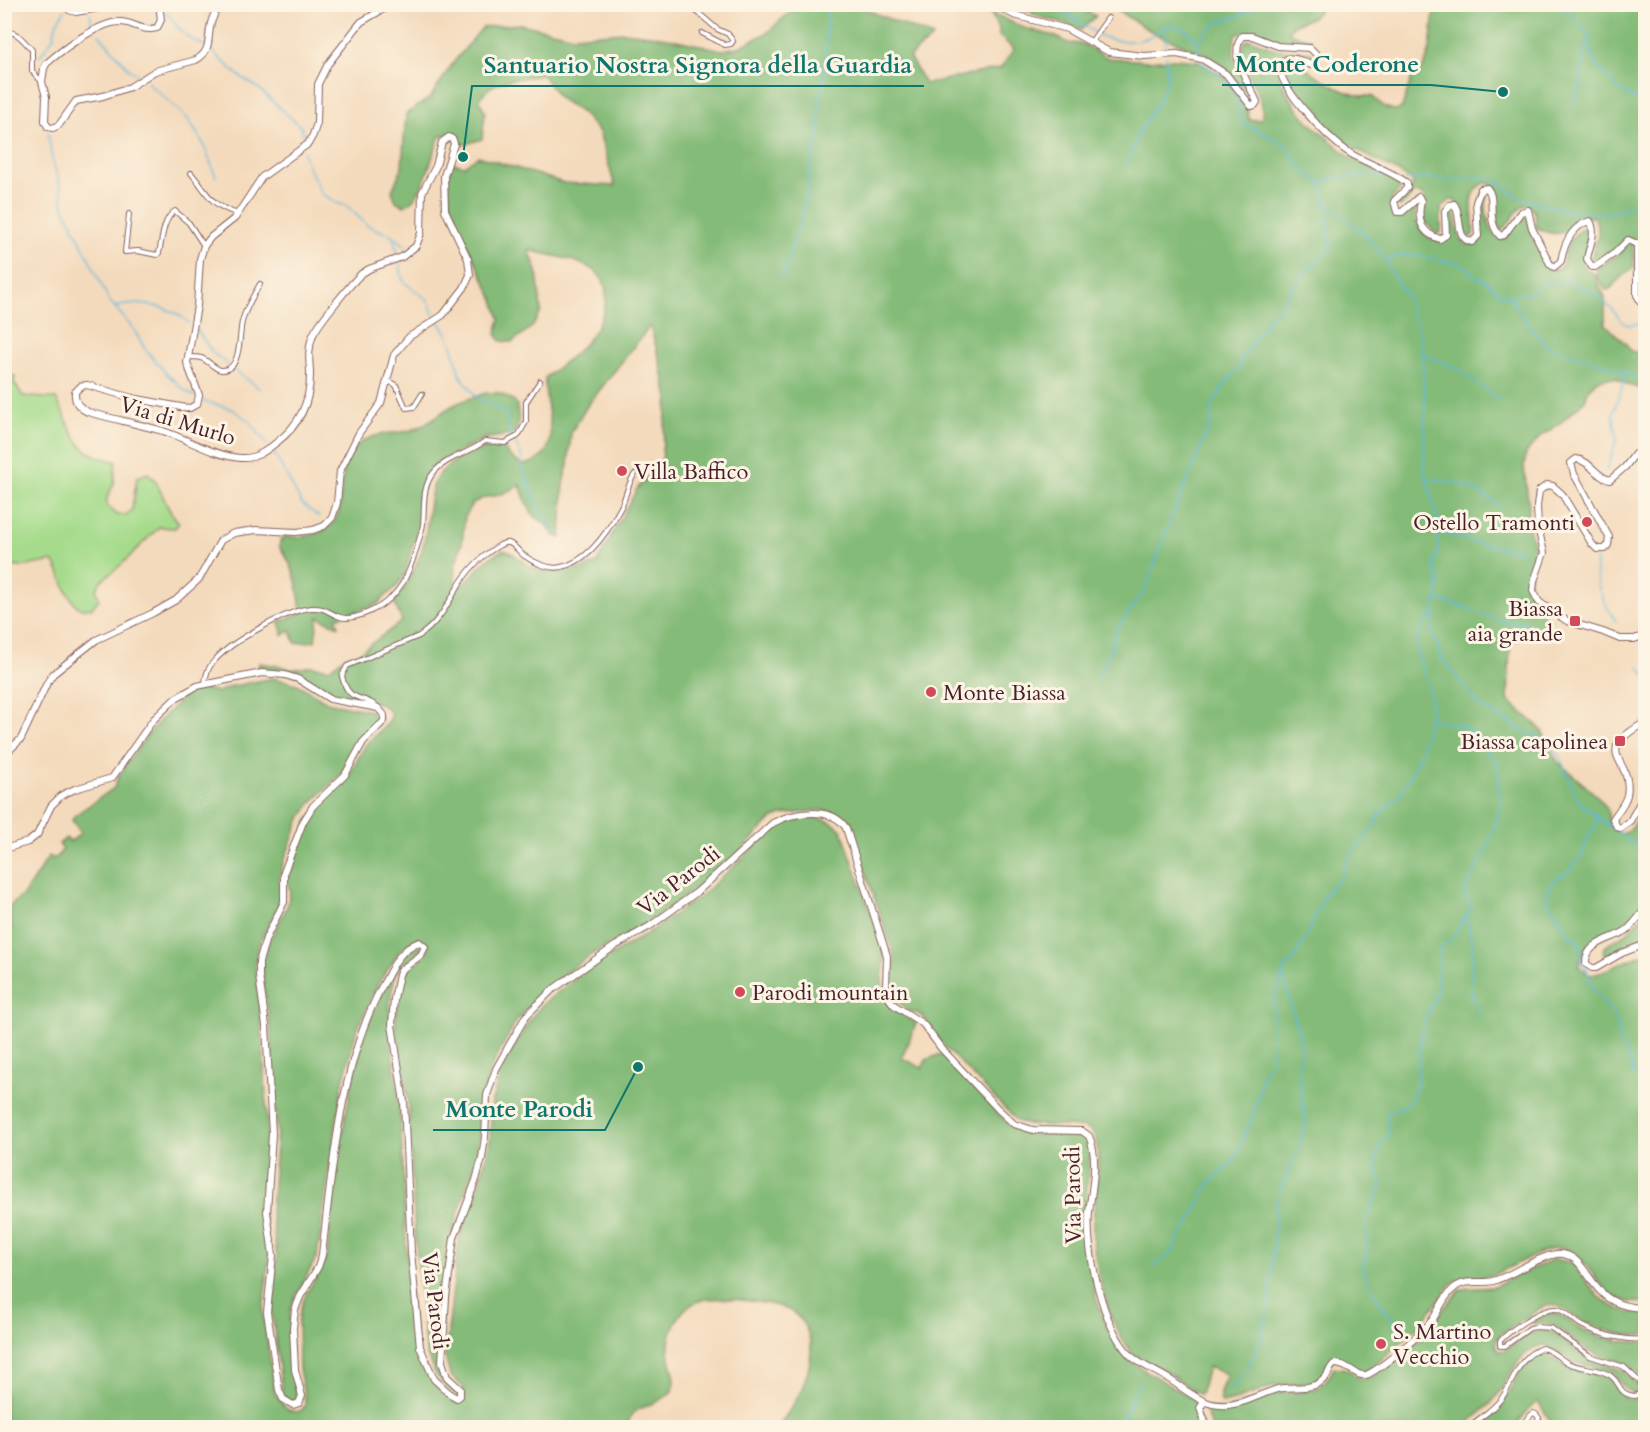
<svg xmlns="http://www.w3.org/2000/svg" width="1650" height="1432" viewBox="0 0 1650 1432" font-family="Cardo,serif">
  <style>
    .green { fill: #a6db8c; stroke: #787d5c; stroke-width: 1.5 }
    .forest { fill: #84bb78; stroke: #676d52; stroke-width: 1.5; fill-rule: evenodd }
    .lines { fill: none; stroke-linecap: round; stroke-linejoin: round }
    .stream { stroke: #5ebadc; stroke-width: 1.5 }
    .street-casing { stroke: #86605e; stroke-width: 6 }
    .secondary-casing { stroke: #86605e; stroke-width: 8 }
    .street { stroke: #fff; stroke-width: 4 }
    .secondary { stroke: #fff; stroke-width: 6 }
    .poi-dot { fill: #d1495b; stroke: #fcf5e5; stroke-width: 2 }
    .labels { text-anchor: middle; stroke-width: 6; stroke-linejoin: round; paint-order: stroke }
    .street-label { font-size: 22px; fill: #4a1f2b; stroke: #fcf5e5 }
    .poi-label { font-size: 22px; fill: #4a1f2b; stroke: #fcf5e5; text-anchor: start }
    .leader { fill: none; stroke: #0f766e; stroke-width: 2 }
    .callout-dot { fill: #0f766e; stroke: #fcf5e5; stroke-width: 2 }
    .callout-label { font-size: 24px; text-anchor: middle; font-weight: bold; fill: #0f766e; stroke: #fcf5e5; stroke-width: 6; stroke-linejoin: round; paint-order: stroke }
  </style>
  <rect width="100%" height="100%" fill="#fcf5e5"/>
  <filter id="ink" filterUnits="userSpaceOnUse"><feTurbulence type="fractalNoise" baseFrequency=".0167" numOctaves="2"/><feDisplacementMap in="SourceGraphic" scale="12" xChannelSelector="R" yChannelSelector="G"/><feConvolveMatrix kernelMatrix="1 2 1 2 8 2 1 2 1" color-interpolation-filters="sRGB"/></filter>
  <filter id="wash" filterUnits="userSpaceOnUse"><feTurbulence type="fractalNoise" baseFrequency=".008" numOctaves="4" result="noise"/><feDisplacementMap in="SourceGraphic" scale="24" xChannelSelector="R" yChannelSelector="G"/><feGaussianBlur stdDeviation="1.35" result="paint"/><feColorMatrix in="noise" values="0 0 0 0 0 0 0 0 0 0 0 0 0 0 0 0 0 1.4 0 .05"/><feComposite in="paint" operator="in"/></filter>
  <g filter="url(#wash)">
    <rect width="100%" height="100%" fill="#f4dabc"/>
    <path class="green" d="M5,374L15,376L14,383L23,396L56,399C75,432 73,456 116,461L114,483L107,498V505L117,515H126L132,510L137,477L148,473L155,480L170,511L179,523L175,528L159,527L122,564L101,581L96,590L99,599L92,608L81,609C65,598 64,577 53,561L20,567L5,565Z"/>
    <g class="forest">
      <path d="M1113,4H1326V5L1311,18L1295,24L1289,30L1291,34L1311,39V44L1278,41L1250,30L1236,35C1227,62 1245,70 1247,92L1222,64L1207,55L1156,34L1111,7Z"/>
      <path d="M807,5H855L933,37L909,57L925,84L1001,68L1014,49L999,36V28L990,12L1024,28L1054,36L1068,43L1083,44L1108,58L1147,61L1173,59L1199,61L1225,77L1248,109V114L1250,120L1262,119C1262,114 1263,109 1262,104C1257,85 1235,61 1245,41L1250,39L1275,49L1310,52L1315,57L1312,61C1298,56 1284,48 1275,66L1281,82L1297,108L1310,123L1351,158L1405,185L1392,198V214L1396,216L1405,214L1417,201C1417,205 1415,210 1415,215C1415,227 1429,241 1441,242L1448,238L1450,234L1447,213L1452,207C1458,218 1455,232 1463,243L1473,245C1475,244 1479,241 1480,239C1485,231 1476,205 1484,190L1487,194C1484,209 1487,231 1501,240L1505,239L1522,215L1525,213L1527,214C1529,230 1540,263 1554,270C1567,267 1562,255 1567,245C1571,237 1581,228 1589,225L1590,235L1583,264L1587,271L1593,273L1605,297V324L1626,344L1631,351L1638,353L1645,359V390L1628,385L1616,378H1607L1596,381L1589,388L1585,400L1559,424L1540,437L1526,453L1524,468L1529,507L1527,520L1534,548L1529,582L1531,601L1548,620C1541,635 1525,638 1510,642L1508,700L1541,729L1557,761L1597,796L1607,808L1610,827L1622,834L1629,831L1645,806V901C1637,911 1629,921 1618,928C1598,941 1583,941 1579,967L1590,975C1609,971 1626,960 1645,954V1302C1591,1310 1592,1239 1552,1249C1531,1254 1512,1268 1492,1275C1479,1280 1465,1276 1452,1283L1418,1327L1368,1371L1363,1373C1353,1368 1347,1358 1334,1360C1325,1361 1325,1376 1317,1380C1303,1387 1289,1382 1275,1386C1257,1391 1241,1400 1222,1403C1216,1395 1224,1383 1227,1374L1208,1367L1200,1395C1186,1386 1172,1375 1158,1367C1150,1363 1141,1360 1134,1354C1109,1332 1092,1259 1093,1226C1093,1206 1105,1147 1092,1132C1083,1121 1035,1130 1017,1121L941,1043L925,1019L919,1014L909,1011L894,998L891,991V980L895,958L849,823L838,813L821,810L781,815L772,819L737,854L693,890L648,923L592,954L560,977L539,995L515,1023L492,1066L482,1096L477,1156L450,1239L437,1358C439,1374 444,1380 456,1389L457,1395C439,1385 429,1365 425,1346L415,1234L408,1099L395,1024L402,976C409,964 425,961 429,947L426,942L420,939L415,940L400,950L378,984L356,1032L342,1086L317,1256L294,1300L290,1312L291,1364L297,1401L294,1402L286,1400L282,1392L272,1311L273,1287L277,1257L271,1212L277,1132L270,1027L263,981V961L269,941L287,907L290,892L287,879L308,820L323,801L348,777L366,744L387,724L391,718V713C379,697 356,700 338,696C327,693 319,685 309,680C293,673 275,670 258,671L259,663L280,666L292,670L312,666L329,669L345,657L356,655L402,621L394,602C406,586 416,569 422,550C429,529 427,507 433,486C440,462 479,448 501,446L511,457L522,465C569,458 543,409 545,378C573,355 600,338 606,300C607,289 604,278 595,271C576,258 550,256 529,250L537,271L541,311L533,326L512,342L501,341L496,334L500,319L494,300L451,211L448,186L451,162L464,166L478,156L564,183L615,186L599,132L582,113L559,98L543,75C521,78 490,78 479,100L485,112L482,139L460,146L450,134L440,136C431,156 425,197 404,206L396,201L392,191L402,167L406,114L431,97L453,63L483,27L520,24L574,36L624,32L658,36L722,50L739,47L767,33L790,12ZM650,326L660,361L668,398L662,451L663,455L661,462L637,489L596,564C575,572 546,576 526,564C518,558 513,552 502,550L485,561L462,586H455V566L462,542L465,516L469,509L473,503L485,497L500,495L520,485L526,502L533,515L548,526L553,535L561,538L564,480L568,465L571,432L587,406Z"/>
      <path d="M1019,5H1073L1096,16L1081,30L1064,23L1037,16Z"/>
      <path d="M1435,5H1645V302C1636,293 1639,255 1638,242L1633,238C1620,243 1608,255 1596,263H1593C1588,249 1606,239 1594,217C1571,214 1571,247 1536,227L1535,212L1530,206L1525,205C1514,211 1511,224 1501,230C1490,216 1500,197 1490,184L1485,183C1463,193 1476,218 1473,235L1470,237L1466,234L1461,208L1454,200H1450L1441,208V232L1438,234L1435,233L1422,217L1425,202L1422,194L1415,193L1400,207L1398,206C1399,196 1410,193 1413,185L1411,180C1392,166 1368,159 1350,145C1332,132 1284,88 1288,66L1298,64C1323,77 1342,98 1372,96L1384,107L1397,111L1402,107L1412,77L1424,67L1430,49Z"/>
      <path d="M1629,244H1633L1634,268L1618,280L1610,289L1606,290L1596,275L1597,268L1619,254Z"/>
      <path d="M486,393H499L513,400L517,405L519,422L515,432L510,435L482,439L474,445L467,447L444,460L431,470L419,498V523L405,573L398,585L377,604L336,618L339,626L318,617L315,641L295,643L291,630L283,635L279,622L301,613C299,590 295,566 280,548V541L284,537C372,540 320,479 359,444C373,433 391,434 408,431C423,428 438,414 452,406C462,400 475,397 486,393Z"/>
      <path d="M273,678L297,684L327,702L376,712L381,719L357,744L342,773L311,803L299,821L282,866L279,880L281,894L278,906L259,944L255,963L262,1030L268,1136L264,1211L269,1257L263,1313L275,1394L285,1407L289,1410L297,1412L302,1410L305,1405V1399L299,1369L298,1323L301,1307L307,1292L319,1273L327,1256L338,1158L351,1086L365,1032L385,986L395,968L406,953L420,945L422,948C415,959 398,965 395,977C382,1021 396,1061 399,1104C405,1167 403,1231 410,1295C412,1313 412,1332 417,1349C424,1372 435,1390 456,1403L464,1397V1388L450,1375L445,1357L459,1239L480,1182L490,1141L492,1101L501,1071L531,1018L544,1003L585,971L651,931L702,895L778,826C796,816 827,813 842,831L885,955L882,980L885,999L896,1012L916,1023L902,1058L922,1068L926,1060L941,1054L1012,1128L1033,1134H1077L1086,1138L1090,1157L1083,1228L1096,1298L1108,1329L1127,1358L1134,1364L1198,1402L1196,1410L1203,1427H777C801,1399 829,1345 795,1314C783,1302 719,1296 702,1300C694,1302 685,1308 680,1315C673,1325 667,1341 669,1354C670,1365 679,1379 673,1389C660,1409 628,1402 628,1427H5L4,938L12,927L9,907L24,894L49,856L54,859L63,850L59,844L66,838L70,842L81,833L72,820L74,816L114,788L119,775L140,745L157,724L184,696L194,691L206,689L218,692L229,687Z"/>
      <path d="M1645,913V941L1607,956L1603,952L1604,947L1627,933Z"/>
      <path d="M1554,1259L1573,1263C1592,1290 1607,1315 1645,1312V1335C1627,1337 1602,1330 1585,1322C1568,1314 1562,1301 1542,1307L1499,1335L1495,1345L1499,1351L1506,1350L1526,1335L1543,1330L1554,1333L1588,1359L1622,1370L1639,1387V1389L1635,1393L1625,1389L1614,1373L1576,1363L1546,1345C1519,1344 1507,1386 1492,1402C1484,1411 1473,1419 1463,1427H1211L1204,1407L1224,1410L1286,1391C1308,1394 1325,1390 1334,1367L1347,1369L1360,1379L1372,1377L1429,1332L1444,1308L1461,1289L1492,1287Z"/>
      <path d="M1555,1313C1565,1316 1571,1323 1580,1328C1600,1339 1623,1343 1645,1342V1384C1631,1357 1611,1363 1589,1351C1567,1339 1561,1319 1531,1324L1547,1314Z"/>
      <path d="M1540,1351C1549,1353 1556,1361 1564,1366C1577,1374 1593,1371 1606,1378C1620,1385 1617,1404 1640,1399L1645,1394V1427H1552V1424L1538,1402L1532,1406L1514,1427H1475L1500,1407L1524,1365Z"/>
    </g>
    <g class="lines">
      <g class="stream">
        <path d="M1035,4C1042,7 1050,8 1057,10C1086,20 1092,42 1129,41C1136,41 1145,39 1152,36C1160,32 1166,23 1177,26C1192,30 1199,43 1199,57"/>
        <path d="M1561,4L1588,34L1593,61L1620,91L1637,100"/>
        <path d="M166,12C177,26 186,40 204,45"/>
        <path d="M90,13L93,27"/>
        <path d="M1165,27L1166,51"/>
        <path d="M99,34L129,69L139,76"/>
        <path d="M1198,40L1218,22L1238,16L1261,4"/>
        <path d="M212,51L238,75L258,88L301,127L304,135L303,143"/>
        <path d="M39,57L53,38L57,22L65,10"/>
        <path d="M147,82L188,119L203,143L216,177"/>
        <path d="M1574,106L1581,82L1583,52L1589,40"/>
        <path d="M48,133L52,159L59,181L64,207L109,300L134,330L145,349L165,372L185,391L194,396"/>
        <path d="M303,152L309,169L322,194L339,204L346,205L368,226L394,236L408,248"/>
        <path d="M1128,163L1139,132L1160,99L1167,79L1166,56"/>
        <path d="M1406,180L1428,178L1462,180L1467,177L1486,178L1499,182L1512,193L1523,199L1579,214L1608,213L1632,205L1636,208L1646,207"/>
        <path d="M1321,183C1345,173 1370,174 1396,179"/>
        <path d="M1325,200L1338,213L1364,233L1385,259L1394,278L1407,295L1412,315L1420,333L1425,394L1424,468L1438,522V553L1434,564L1439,583L1431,634L1437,643L1441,657L1480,706L1513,724L1519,730L1539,736L1545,741L1558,753L1580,804L1593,812L1604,823L1619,832L1627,840L1646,851"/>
        <path d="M393,237L398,254"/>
        <path d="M1386,259L1403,255L1420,256L1460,264L1467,267L1472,274L1489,283L1498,292L1506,296L1530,293L1542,285L1566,280L1592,292L1610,307L1624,323L1629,325L1636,324L1646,326"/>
        <path d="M400,262L402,278L405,283L428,300L434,315"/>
        <path d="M781,277C790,265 788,252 794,239C807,210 808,185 813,154C813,150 816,146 817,142C820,128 818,114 820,100C826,71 826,39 827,9L829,4"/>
        <path d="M1509,296L1532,329L1547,346L1574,356L1588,358L1646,381"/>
        <path d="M115,307C139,301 171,305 189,323"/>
        <path d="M438,321C452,336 455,356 460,375L478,399C489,401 493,410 505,411L511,436L521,454L523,468L535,500L542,515L560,536"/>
        <path d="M197,330L213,353L228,365"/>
        <path d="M1421,353L1456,368L1503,402"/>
        <path d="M232,368L260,389"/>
        <path d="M203,401L232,409L249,421L267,444"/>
        <path d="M273,451L302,504L319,517"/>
        <path d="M1607,470L1617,438L1613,414L1624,381L1623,374"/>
        <path d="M1427,479C1454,480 1480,488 1500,507"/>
        <path d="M1439,533L1490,546L1523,551"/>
        <path d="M1596,554C1594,582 1600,598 1616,621"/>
        <path d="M1436,599L1464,607L1489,617L1505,622L1523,621L1538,632"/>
        <path d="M1639,667L1646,676"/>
        <path d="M1097,680L1110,653L1116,630L1145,590L1151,575L1167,529L1210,425L1212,405L1230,377L1239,369L1242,358L1252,344V339L1266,325L1269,316L1285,304L1288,294L1301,277L1331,247L1324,190L1320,183L1301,168L1284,143L1244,124L1239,116L1237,100L1229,85L1223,77L1200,62"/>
        <path d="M1595,816L1597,823L1588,837L1582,856L1567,873L1558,877L1552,882L1548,890L1547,900L1569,934L1577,939L1582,950V963L1587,971L1593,988L1615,1016L1618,1024L1619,1041L1630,1061L1634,1076"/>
        <path d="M1466,917L1473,946L1471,989L1479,1016"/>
        <path d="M1154,1267L1175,1250V1244C1190,1227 1196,1206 1208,1186C1215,1176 1227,1171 1234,1159C1241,1147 1242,1132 1252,1121L1264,1071L1271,1062L1274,998L1285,968L1291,963L1303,943L1323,898L1331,886L1341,878L1348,859L1377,822L1379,814L1399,797L1404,785L1409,780L1422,747L1431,711L1429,686L1417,654V639L1423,624L1434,614"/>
        <path d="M1399,1337L1395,1324L1370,1286L1363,1269L1367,1250L1366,1230L1371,1207L1382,1186L1375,1163L1381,1142L1388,1136V1112L1404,1106L1413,1098L1416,1088L1420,1046L1425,1020L1436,996L1440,951L1442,946L1456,934L1461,922L1472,909L1465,897L1466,888L1485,852L1498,818L1500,797L1498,787L1499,777L1496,762L1468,729L1456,723H1445L1429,718"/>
        <path d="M1229,1391L1241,1379L1258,1349L1269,1305L1277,1197L1297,1153L1306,1124L1298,1072L1302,1046L1283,976"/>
        <path d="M1118,1428L1140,1382"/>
      </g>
    </g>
  </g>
  <g filter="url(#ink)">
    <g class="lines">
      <g class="street-casing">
        <g id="street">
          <path d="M688,4L717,29L728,34L733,41L731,44L725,45L702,33"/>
          <path d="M4,31C17,31 24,41 32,50V71L42,82"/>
          <path d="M1091,42L1108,18"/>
          <path d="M191,173C210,195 208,204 238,214"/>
          <path d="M129,214L125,252L138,251L157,255L159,253C162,241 163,218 175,211L189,223L204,246"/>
          <path d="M187,357C191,357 197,357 201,358C208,360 214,369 221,370C242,372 239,333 242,322C245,309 253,296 260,284"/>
          <path d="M387,384L391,382L396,385L406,408L414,407L422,394"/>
          <path d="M205,685C205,675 208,667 215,660C231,642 287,610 311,608C326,607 328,613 340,617C349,620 363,615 371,611C400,598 409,574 417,547C419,539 422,532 423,524C425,506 421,488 434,472C447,457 470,453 485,441L505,443L518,436L526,422V402L540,381"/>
          <path d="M378,707C363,694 348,704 342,676L347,666L419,636C437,624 445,609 456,590C466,572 482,555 500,545C504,543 505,542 509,543C514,545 519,551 523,555C533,562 549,570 561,567C588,562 609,530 621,507C626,497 628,482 635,474"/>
          <path d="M1468,1428C1479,1418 1492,1411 1501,1399C1515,1381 1517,1357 1542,1348C1553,1350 1560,1360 1570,1364C1583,1369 1600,1368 1611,1376C1622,1384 1617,1394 1635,1396L1641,1393L1643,1388L1639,1381L1624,1367L1590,1356L1551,1328L1536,1327L1530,1328L1505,1346H1500V1341C1510,1330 1541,1308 1556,1309C1567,1310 1573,1321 1583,1326C1601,1335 1625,1341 1646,1339"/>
          <path d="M1518,1428L1533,1413L1536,1414L1539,1418L1534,1428"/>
        </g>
      </g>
      <g class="secondary-casing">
        <g id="secondary">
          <path d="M66,4L69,10L76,12L123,4"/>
          <path d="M159,4L161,20L157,28C140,32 134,22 120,22C99,22 63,49 47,63L44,68L42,82L46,97L45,121L48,127L53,128L59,125L76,101L103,96L130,87L155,71L196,60C212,51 207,38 211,23C213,16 216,10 220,4"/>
          <path d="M993,4L1014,15L1067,29L1109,52L1144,56L1177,54L1202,59L1226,74L1251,106L1255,105L1257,102C1249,83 1228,55 1242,36H1252L1278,46L1310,48L1318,56L1316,62L1311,65C1299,60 1288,53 1279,66C1281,91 1331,142 1353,155C1371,165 1391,171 1407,183V188L1394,201L1397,212H1402L1419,197L1421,201C1417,219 1420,233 1440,239L1446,235L1445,211L1450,205L1454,204C1463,215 1454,239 1472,242L1478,236L1476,202L1481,189L1487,188C1497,199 1485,219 1500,236L1504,235L1521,212L1528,210L1532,228L1550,264L1554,267L1561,261C1564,244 1572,226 1590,221C1597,233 1589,246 1587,259L1592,267H1595L1615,253L1628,240L1637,244V295L1641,302L1646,304"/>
          <path d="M1646,453L1635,454L1625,467L1610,480C1597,478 1590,460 1576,459L1571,463L1574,474L1609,537L1608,545L1605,549H1597L1592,544L1562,494L1553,486L1547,485L1539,491L1537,506L1538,527L1544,553L1534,581L1533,591L1539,602L1567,621L1603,632L1620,639H1634L1646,635"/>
          <path d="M1646,722C1588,754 1634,757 1627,795C1625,804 1618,811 1613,819L1617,827L1621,828L1630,821L1646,792"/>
          <path d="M4,755L21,739L47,683L53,674L96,640L153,613L176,600L199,579L221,540L234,533L256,530L296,532L313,530L324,526L332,518L337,503L340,471L359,433L381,403L394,355L409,337L443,315L464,288L470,275L468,259L445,210L444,176L454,144L453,140L449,137L442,142L436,166L422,193L421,233L416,246L402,257L369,269L361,274C350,285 319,322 313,335C308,347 309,359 310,371C311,400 301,424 277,442C266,451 256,459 241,458C214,456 188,439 163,431C138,424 113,419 88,412C79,408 74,402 75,392L81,386L87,385L132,398L186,408H190L197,404L199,395L187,363L197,306L200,259L204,246L211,237L235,218L262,177L308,144L313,135L317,123L318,84L328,64L361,22L392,4"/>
          <path d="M4,849L28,842L37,835L51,806L62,795L75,789L112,778L153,720L176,698L197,686L262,673L285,675L298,679L330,699L378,708L384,715V721L363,742L345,775L313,806L303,822L284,872V902L266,938L259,962V976L266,1026L272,1134L267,1212L273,1255L267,1312L279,1390L283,1399L293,1405L299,1403L302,1396L295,1370L293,1328L295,1310L300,1297L318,1267L322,1255C332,1166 341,1057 386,979C394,963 401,949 419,942L425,947L421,955L401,970L399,975L394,999L392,1025L404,1102L411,1252L420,1347L434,1379L450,1394L457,1398L460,1396V1389L447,1377L442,1362L446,1297L454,1238L476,1180L482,1158L485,1137L487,1095L496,1069L507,1049L526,1016L552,990L615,946L650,926L697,892L773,823C793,812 832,806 846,828L887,956L886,987L888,997L894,1005L923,1024L941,1048L998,1109L1014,1124L1033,1130L1082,1131L1089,1136C1099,1159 1092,1188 1089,1212C1086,1251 1102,1326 1130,1355C1141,1366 1159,1372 1172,1381C1197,1398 1211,1412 1242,1402C1254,1398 1265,1393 1277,1389C1293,1385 1311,1392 1324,1379C1329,1375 1329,1368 1334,1364C1348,1363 1357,1378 1366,1375C1380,1370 1425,1331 1433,1319C1440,1308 1446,1293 1457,1286C1467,1279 1482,1284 1493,1281C1515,1275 1533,1258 1556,1254C1580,1251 1588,1281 1603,1294C1614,1304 1631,1308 1646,1308"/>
          <path d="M4,894V898"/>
          <path d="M1646,908C1640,915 1634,924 1627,930C1613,940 1585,941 1586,964L1592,968H1596L1622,953L1646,944"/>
          <path d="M1204,1402L1200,1408L1207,1428"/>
        </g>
      </g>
      <use href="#street" class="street"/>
      <use href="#secondary" class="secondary"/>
    </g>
  </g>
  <g class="poi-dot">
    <circle cx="622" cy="471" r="6"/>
    <circle cx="1587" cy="522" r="6"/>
    <rect x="1569" y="615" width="12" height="12" rx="3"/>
    <circle cx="931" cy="692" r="6"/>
    <rect x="1614" y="735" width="12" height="12" rx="3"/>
    <circle cx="740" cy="992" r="6"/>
    <circle cx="1381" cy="1344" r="6"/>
  </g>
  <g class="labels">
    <g class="street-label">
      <text transform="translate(178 420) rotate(17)" y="8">Via di Murlo</text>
      <text transform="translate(678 880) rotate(-38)" y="8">Via Parodi</text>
      <text transform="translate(1072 1195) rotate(-91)" y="8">Via Parodi</text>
      <text transform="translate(436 1301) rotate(83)" y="8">Via Parodi</text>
    </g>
    <g class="poi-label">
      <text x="634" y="479">Villa Baffico</text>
      <text x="1575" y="530" text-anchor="end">Ostello Tramonti</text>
      <text x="1563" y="616" text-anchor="end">Biassa<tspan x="1563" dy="25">aia grande</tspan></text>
      <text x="943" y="700">Monte Biassa</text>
      <text x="1608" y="749" text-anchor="end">Biassa capolinea</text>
      <text x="752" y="1000">Parodi mountain</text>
      <text x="1393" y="1339">S. Martino<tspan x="1393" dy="25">Vecchio</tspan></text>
    </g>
  </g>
  <path class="leader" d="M1503 92L1431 85H1222M463 157L472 86H924M638 1067L605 1130H433"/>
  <g class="callout-dot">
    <circle cx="1503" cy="92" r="6"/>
    <circle cx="463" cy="157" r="6"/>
    <circle cx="638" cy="1067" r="6"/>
  </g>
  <g class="callout-label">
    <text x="1327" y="72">Monte Coderone</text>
    <text x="698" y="73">Santuario Nostra Signora della Guardia</text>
    <text x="519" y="1117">Monte Parodi</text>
  </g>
  <rect width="1650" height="1432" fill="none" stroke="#fcf5e5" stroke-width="24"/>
</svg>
